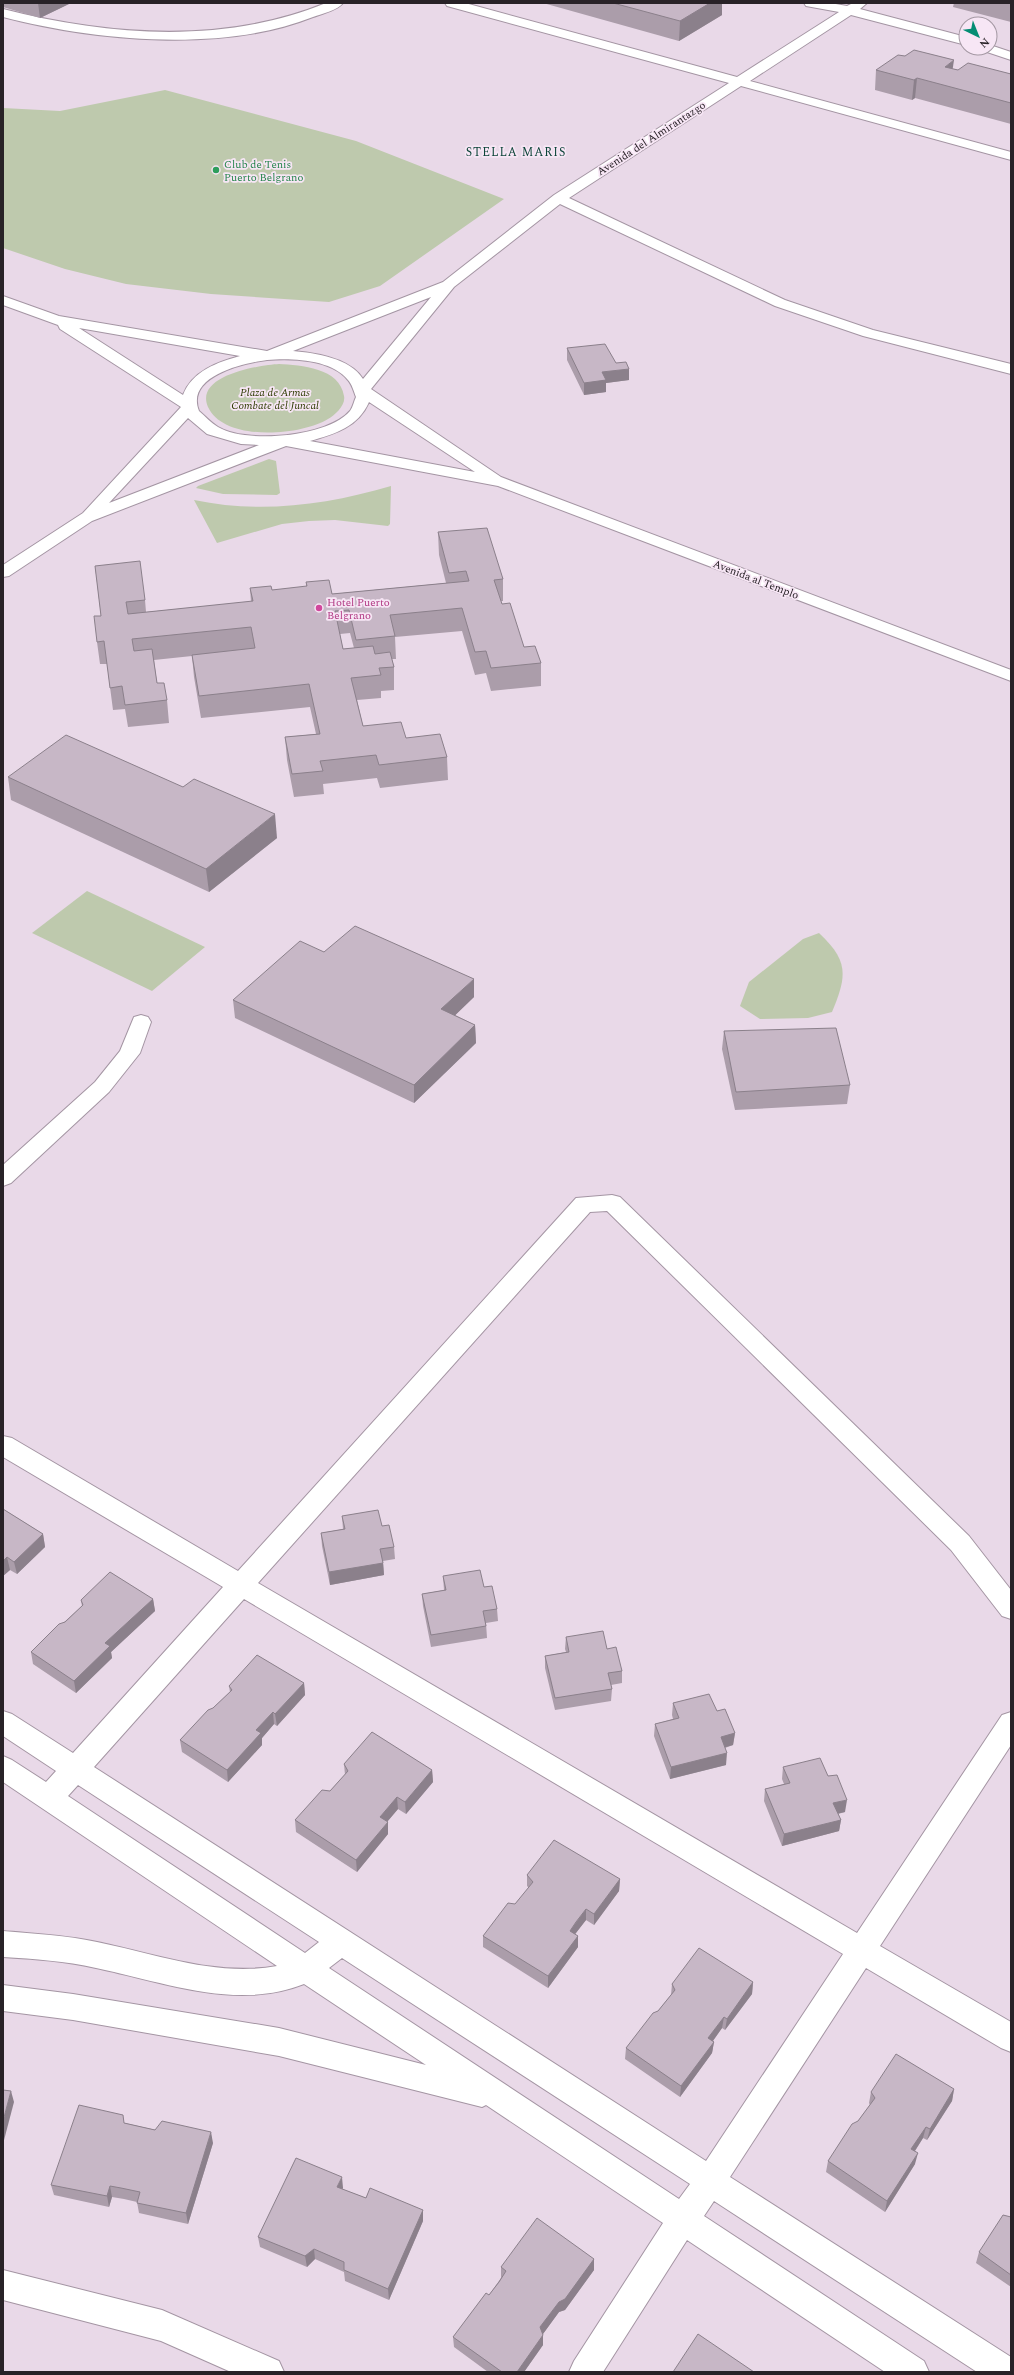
<svg xmlns="http://www.w3.org/2000/svg" width="1014" height="2375" viewBox="0 0 1014 2375" font-family="Spectral,serif">
  <style>
    .green { fill: #bec9ad }
    .lines { fill: none; stroke-linecap: round; stroke-linejoin: round }
    .minor-casing { stroke: #a495a3; stroke-width: 2 }
    .minor { fill: #fff; fill-rule: evenodd }
    .wall { fill: #ab9daa; fill-rule: evenodd }
    .shaded-wall { fill: #8b808b }
    .building { fill: #c7b7c6; stroke: #8b808b }
    .leisure-dot { fill: #2e9e5b; stroke: #f7e6f5; stroke-width: 1.5 }
    .hotel-dot { fill: #d1479c; stroke: #f7e6f5; stroke-width: 1.5 }
    .labels { text-anchor: middle; stroke-width: 3.5; stroke-linejoin: round; paint-order: stroke }
    .far-street-label { font-size: 11px; fill: #282227; stroke: #f7e6f5 }
    .far-leisure-label { font-size: 11px; fill: #27864d; stroke: #f7e6f5; text-anchor: start }
    .far-park-label { font-size: 11px; font-style: italic; fill: #2d3b00; stroke: #f7e6f5 }
    .far-hotel-label { font-size: 11px; fill: #b23c85; stroke: #f7e6f5; text-anchor: start }
    .far-neighbourhood-label { font-size: 12px; letter-spacing: 1px; fill: #0c4438; stroke: #f7e6f5 }
  </style>
  <rect width="100%" height="100%" fill="#e9d9e8"/>
  <g class="green">
    <path d="M165,90L356,141L504,199L380,286L329,302L211,294L126,284L65,269L3,248V108L60,111Z"/>
    <path d="M279,364C301,365 340,368 344,396C346,405 335,415 328,419C300,436 224,442 208,407C194,375 260,365 279,364Z"/>
    <path d="M269,459L276,461L280,493L277,495L223,494L196,488L198,486Z"/>
    <path d="M391,486L390,524L388,526L335,520L309,521L282,524L217,543L194,500C260,514 326,505 391,486Z"/>
    <path d="M87,891L205,947L152,991L32,933Z"/>
    <path d="M819,933C849,961 847,976 832,1012L808,1018L760,1019L740,1006L749,982L803,939Z"/>
  </g>
  <g class="lines">
    <g class="minor-casing">
      <g id="minor">
        <path d="M326,3H343C338,10 322,14 313,17C223,53 95,41 3,17V9C109,36 223,45 326,3Z"/>
        <path d="M445,3H465L737,77L839,12L806,6L804,3H830L847,6L853,3H867L860,9L966,37V45L851,15L750,81L1011,152V160L741,86L569,198L785,300L873,330L1011,364V374L863,336L775,306L560,204L454,287L371,389L501,477L1011,670V681L498,486L286,446L92,521L9,576L3,577V565L83,513L181,407L60,329L58,325L3,305V296L59,316L267,351L443,282L554,195L729,83L447,6ZM431,297L363,379C350,358 316,353 293,351ZM79,328L240,356C218,362 192,371 183,395ZM267,360C291,358 331,359 348,380C352,384 354,392 356,397C354,401 353,407 350,411C328,437 246,444 218,427C211,423 205,416 199,411C185,376 244,363 267,360ZM369,402L475,472L310,441C335,434 358,427 369,402ZM188,418L207,434L241,444L259,445L109,503Z"/>
        <path d="M990,45L1011,52V60L984,51L982,48H990Z"/>
        <path d="M141,1015L148,1017L151,1022L140,1053L109,1092L11,1183L3,1186V1165L95,1082L120,1051L134,1017Z"/>
        <path d="M612,1195L620,1197L969,1536L1011,1590V1619L1002,1616L951,1550L607,1211L590,1212L258,1583L857,1933L1002,1715L1011,1712V1745L880,1946L1011,2022V2052L1001,2048L866,1968L730,2177L1011,2357V2372H977L714,2201L704,2216L924,2361L929,2372H885L687,2240L603,2372H569L574,2361L663,2223L486,2105L482,2107L279,2056L73,2020L3,2011V1985L73,1994L279,2028L426,2065L304,1984C236,2011 164,1982 96,1968C65,1961 35,1959 3,1957V1931C35,1934 66,1935 97,1942C156,1954 216,1977 277,1966L3,1782V1756L12,1760L46,1782L56,1771L3,1736V1711L12,1714L73,1753L223,1587L3,1457V1436L12,1438L238,1571L576,1198ZM244,1599L843,1954L706,2161L94,1767ZM78,1785L319,1942L305,1953L68,1796ZM342,1958L690,2184L679,2199L329,1968Z"/>
        <path d="M3,2270L162,2310L279,2361L284,2372H231L161,2341L3,2300Z"/>
      </g>
    </g>
    <use href="#minor" class="minor"/>
  </g>
  <g class="wall">
    <path d="M3,3H71L40,18L3,7Z"/>
    <path d="M543,3H722V15L679,41Z"/>
    <path d="M954,3H1011V22L953,7Z"/>
    <path d="M953,69L958,70L1011,74V124L915,98L912,100L875,90L876,70Z"/>
    <path d="M567,348L616,363L629,369V380L606,383V392L584,395L567,360Z"/>
    <path d="M438,532L503,579V601H501L502,604L524,647L541,663V686L491,691L486,673L475,675L462,631L395,637L396,659H392L394,667V690L381,691V698L357,700L363,726L406,738L447,757L448,780L380,788L377,778L323,784L324,794L294,797L287,760L285,737L316,734L310,707L201,718L194,677L192,656L154,660L157,683L167,700L169,723L128,727L125,709L113,710L107,664H100L97,642L101,616L95,566L145,600L146,612L251,602L250,588L272,590L306,587V582L332,594L446,583L439,555ZM350,633L354,648L343,649L340,634Z"/>
    <path d="M8,777L277,838L209,892L11,800Z"/>
    <path d="M324,952L474,997L455,1015L475,1025L476,1043L414,1103L235,1018L233,1000Z"/>
    <path d="M724,1031L850,1085L847,1104L735,1110L722,1049Z"/>
    <path d="M3,1509L43,1534L45,1547L17,1574L10,1570L3,1576Z"/>
    <path d="M342,1516L382,1526L394,1547L395,1559L383,1561L384,1575L330,1585L322,1546L321,1533L343,1529Z"/>
    <path d="M443,1576L484,1587L497,1609L498,1621L486,1623L487,1638L431,1647L423,1606L422,1594L444,1590Z"/>
    <path d="M153,1599L155,1611L111,1652L112,1658L76,1693L33,1664L31,1652L82,1606L81,1600Z"/>
    <path d="M566,1637L607,1649L622,1671V1683L611,1685L612,1689L611,1701L555,1710L545,1668V1656L566,1652L565,1649Z"/>
    <path d="M304,1683L305,1695L277,1726L274,1724L262,1738V1745L228,1782L182,1752L180,1740L230,1692L229,1686Z"/>
    <path d="M673,1703L717,1711L735,1733L733,1745L725,1748L726,1765L670,1779L654,1736L655,1724L673,1719L672,1715Z"/>
    <path d="M344,1764L432,1770L433,1782L406,1814L398,1809L387,1822H388V1834L357,1872L296,1832L295,1820L330,1791L345,1775Z"/>
    <path d="M783,1767L828,1776L845,1812L838,1814L841,1820L839,1831L782,1846L764,1801L765,1789L784,1784L782,1779Z"/>
    <path d="M527,1875L620,1879L619,1891L594,1925L586,1920L575,1934L578,1936V1947L548,1988L483,1947V1936L515,1904L529,1888L527,1886Z"/>
    <path d="M753,1982L752,1994L725,2030L722,2028L713,2041L714,2042L712,2053L680,2097L625,2059L626,2048L658,2011L671,1995L672,1984Z"/>
    <path d="M954,2089L952,2101L927,2140L923,2138L915,2151V2164L885,2212L826,2172L828,2161L870,2105L869,2103L871,2092Z"/>
    <path d="M125,2123L213,2143L188,2224L139,2213L137,2202L124,2199L112,2197L109,2207L54,2195L51,2185Z"/>
    <path d="M343,2188L342,2189L366,2198L423,2210V2221L389,2300L345,2281L344,2272L315,2259L307,2267L260,2247L258,2237Z"/>
    <path d="M1011,2217V2287L976,2263L979,2252Z"/>
    <path d="M594,2259V2270L565,2310L559,2312L543,2334V2345L524,2372H488L454,2347L453,2337L489,2295L501,2278V2267Z"/>
  </g>
  <g class="shaded-wall">
    <path d="M38,3H71L40,18Z"/>
    <path d="M710,3H722V15L679,41L680,21Z"/>
    <path d="M954,60L951,80L945,67Z"/>
    <path d="M917,78L915,98L912,100L914,80Z"/>
    <path d="M629,369V380L606,383V392L584,395V383L602,372Z"/>
    <path d="M275,814L277,838L209,892L206,869Z"/>
    <path d="M474,979V997L442,1028L441,1009Z"/>
    <path d="M475,1025L476,1043L414,1103V1085Z"/>
    <path d="M43,1534L45,1547L17,1574L14,1562Z"/>
    <path d="M7,1557L10,1570L3,1576V1561Z"/>
    <path d="M383,1563L384,1575L330,1585L329,1572Z"/>
    <path d="M153,1599L155,1611L111,1652L112,1658L76,1693L74,1681L105,1643Z"/>
    <path d="M304,1683L305,1695L277,1726L275,1714Z"/>
    <path d="M273,1712L274,1724L262,1738V1745L228,1782L227,1770L256,1730Z"/>
    <path d="M735,1733L733,1745L719,1749L721,1737Z"/>
    <path d="M727,1753L726,1765L670,1779L671,1767Z"/>
    <path d="M432,1770L433,1782L406,1814L405,1802Z"/>
    <path d="M397,1797L398,1809L381,1829L380,1817Z"/>
    <path d="M847,1800L845,1812L831,1815L833,1803Z"/>
    <path d="M841,1820L839,1831L782,1846L784,1834Z"/>
    <path d="M388,1822V1834L357,1872L356,1860Z"/>
    <path d="M620,1879L619,1891L594,1925V1914Z"/>
    <path d="M586,1909V1920L569,1942L570,1931Z"/>
    <path d="M578,1936V1947L548,1988V1976Z"/>
    <path d="M753,1982L752,1994L725,2030L727,2019Z"/>
    <path d="M724,2017L722,2028L707,2049L708,2038Z"/>
    <path d="M714,2042L712,2053L680,2097L681,2086Z"/>
    <path d="M954,2089L952,2101L927,2140L930,2129Z"/>
    <path d="M11,2091L14,2102L3,2144V2121Z"/>
    <path d="M926,2127L923,2138L909,2160L911,2149Z"/>
    <path d="M211,2132L213,2143L188,2224L186,2213Z"/>
    <path d="M918,2153L915,2164L885,2212L887,2201Z"/>
    <path d="M342,2177L343,2188L338,2198L337,2187Z"/>
    <path d="M110,2186L112,2197L109,2207L107,2196Z"/>
    <path d="M423,2210V2221L389,2300L388,2289Z"/>
    <path d="M314,2249L315,2259L307,2267L305,2256Z"/>
    <path d="M594,2259V2270L565,2310L559,2312L540,2338V2327L559,2302Z"/>
    <path d="M543,2335V2345L524,2372H517Z"/>
  </g>
  <g class="building">
    <path d="M613,3H710L680,21Z"/>
    <path d="M914,50L954,60L945,67L958,70L968,63L1011,74V103L917,78L914,80L876,70L898,55L905,56Z"/>
    <path d="M605,344L616,363L626,362L629,369L602,372L606,380L584,383L567,348Z"/>
    <path d="M487,528L503,579L494,580L502,604L510,603L524,647L535,646L541,663L491,668L486,651L475,652L462,608L390,615L395,636L356,640L349,610L335,611L343,649L373,646L375,654L390,652L394,667L379,668L381,675L351,678L363,726L401,722L406,738L440,734L447,757L379,765L376,755L320,761L323,771L292,774L285,737L320,734L309,684L199,696L192,655L255,648L251,627L132,639L134,651L152,649L157,683H164L167,700L125,705L122,686L110,688L104,641L97,642L94,616H101L95,566L140,561L145,600L126,602L128,614L253,601L250,588L271,586L272,590L307,586L306,582L329,580L332,594L469,581L466,571L449,573L438,532Z"/>
    <path d="M66,735L183,787L194,779L275,814L206,869L8,777Z"/>
    <path d="M355,926L474,979L441,1009L475,1025L414,1085L233,1000L300,941L324,952Z"/>
    <path d="M836,1028L850,1085L736,1092L724,1031Z"/>
    <path d="M3,1509L43,1534L14,1562L7,1557L3,1561Z"/>
    <path d="M378,1510L382,1526L389,1525L394,1547L380,1549L383,1563L329,1572L321,1533L345,1529L342,1516Z"/>
    <path d="M480,1570L484,1587L492,1586L497,1609L483,1611L486,1626L431,1635L422,1594L446,1590L443,1576Z"/>
    <path d="M110,1572L153,1599L105,1643L110,1646L74,1681L31,1652L59,1624L65,1622L83,1605L81,1600Z"/>
    <path d="M603,1631L607,1649L616,1647L622,1671L608,1673L612,1689L555,1698L545,1656L569,1652L566,1637Z"/>
    <path d="M257,1655L304,1683L275,1714L273,1712L256,1730L261,1733L227,1770L180,1740L208,1710L213,1708L232,1690L229,1686Z"/>
    <path d="M709,1694L717,1711L725,1709L735,1733L721,1737L727,1753L671,1767L655,1724L679,1718L673,1703Z"/>
    <path d="M372,1732L432,1770L405,1802L397,1797L380,1817L388,1822L356,1860L295,1820L322,1790L330,1791L348,1771L344,1764Z"/>
    <path d="M820,1758L828,1776L837,1775L847,1800L833,1803L841,1820L784,1834L765,1789L790,1783L783,1767Z"/>
    <path d="M554,1840L620,1879L594,1914L586,1909L576,1922L570,1931L578,1936L548,1976L483,1936L508,1903L515,1904L533,1882L527,1875Z"/>
    <path d="M699,1948L753,1982L727,2019L724,2017L708,2038L714,2042L681,2086L626,2048L653,2013L658,2011L675,1990L672,1984Z"/>
    <path d="M896,2054L954,2089L930,2129L926,2127L911,2149L918,2153L887,2201L828,2161L852,2124L858,2121L875,2098L871,2092Z"/>
    <path d="M3,2090L11,2091L3,2121Z"/>
    <path d="M79,2105L123,2115L124,2123L155,2130L162,2121L211,2132L186,2213L137,2203L140,2192L121,2188L110,2186L107,2196L51,2185Z"/>
    <path d="M296,2158L342,2177L337,2187L366,2198L370,2188L423,2210L388,2289L344,2270V2262L314,2249L305,2256L258,2237Z"/>
    <path d="M1003,2215L1011,2217V2275L979,2252Z"/>
    <path d="M537,2218L594,2259L565,2299L559,2302L540,2327L543,2335L517,2372H502L453,2337L486,2293L489,2295L499,2282L506,2271L501,2267Z"/>
    <path d="M698,2334L754,2372H673Z"/>
  </g>
  <circle class="leisure-dot" cx="216" cy="170" r="4"/>
  <circle class="hotel-dot" cx="319" cy="608" r="4"/>
  <g class="labels">
    <g class="far-street-label">
      <text transform="translate(651 138) rotate(-33)" y="4">Avenida del Almirantazgo</text>
      <text transform="translate(756 579) rotate(21)" y="4">Avenida al Templo</text>
    </g>
    <g class="far-leisure-label">
      <text x="224" y="168">Club de Tenis<tspan x="224" dy="13">Puerto Belgrano</tspan></text>
    </g>
    <g class="far-park-label">
      <text x="275" y="396">Plaza de Armas<tspan x="275" dy="13">Combate del Juncal</tspan></text>
    </g>
    <g class="far-hotel-label">
      <text x="327" y="606">Hotel Puerto<tspan x="327" dy="13">Belgrano</tspan></text>
    </g>
    <g class="far-neighbourhood-label">
      <text x="516" y="156">STELLA MARIS</text>
    </g>
  </g>
  <rect width="1014" height="2375" fill="none" stroke="#282227" stroke-width="8"/>
  <g transform="translate(978 36) rotate(137)"><circle r="19" fill="#f7e6f5" stroke="#a498a3"/>
  <path d="M0-3L7 15L0 10L-7 15Z" fill="#048d74"/>
  <text y="-6" font-size="11" font-weight="bold" text-anchor="middle" fill="#282227">N</text>
  </g>
</svg>
